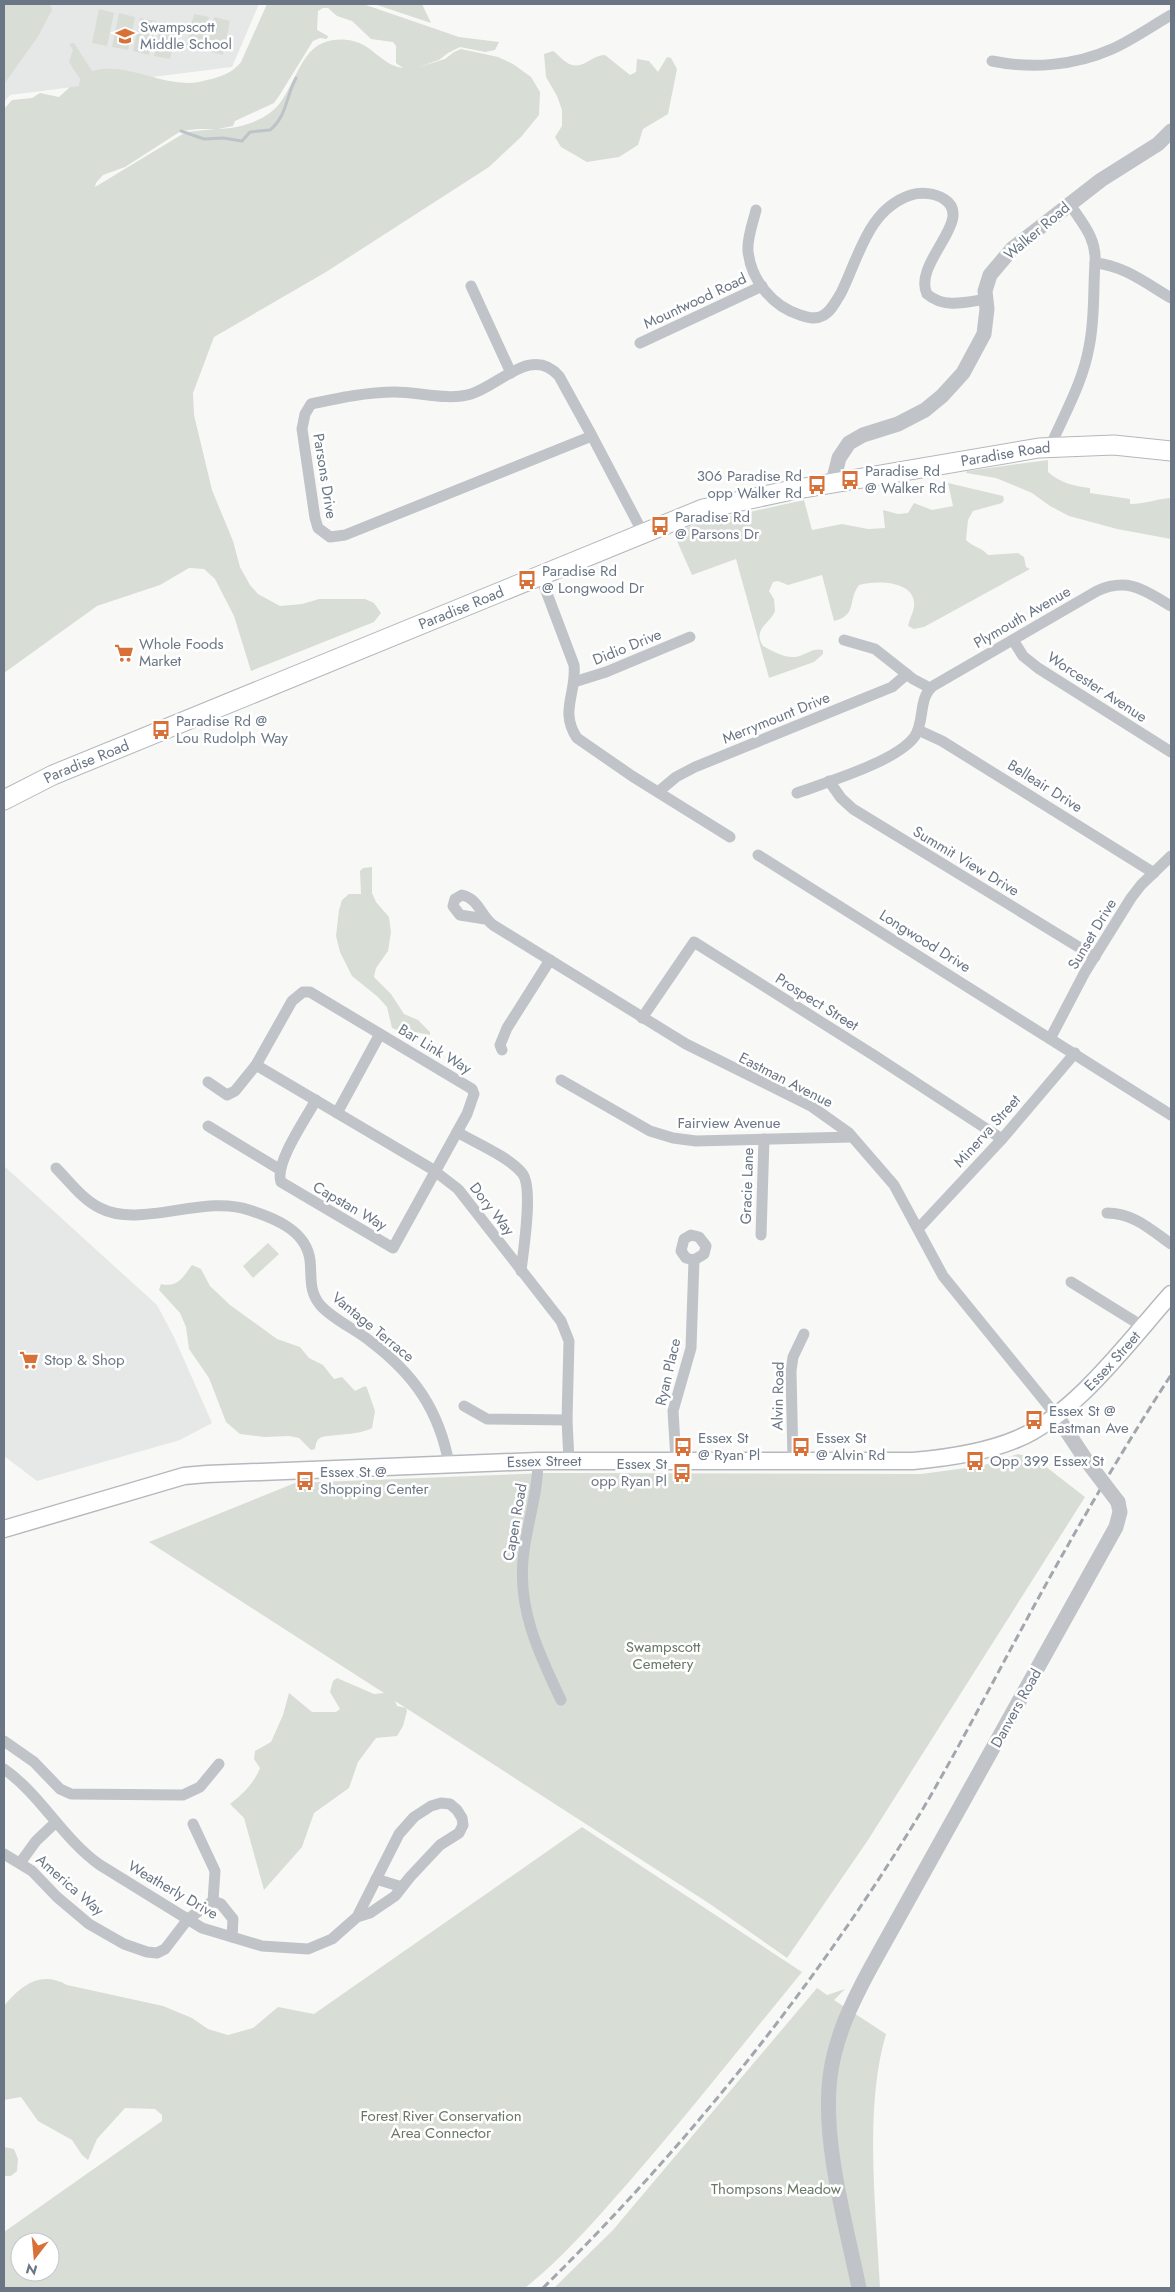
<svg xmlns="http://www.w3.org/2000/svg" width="1175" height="2292" viewBox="0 0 1175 2292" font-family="Jost,sans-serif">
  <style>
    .built { fill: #e6e8e7 }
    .green { fill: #d8ddd6; fill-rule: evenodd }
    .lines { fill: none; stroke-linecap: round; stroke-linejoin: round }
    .stream { stroke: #bcc4ca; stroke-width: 3 }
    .secondary-casing { stroke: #b5b9be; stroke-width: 19 }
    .trunk-casing { stroke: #b4b7bb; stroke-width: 21 }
    .minor { stroke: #c0c4c8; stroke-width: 11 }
    .tertiary { stroke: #c0c4c8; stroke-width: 15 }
    .secondary { stroke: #fff; stroke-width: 16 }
    .trunk { stroke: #fff; stroke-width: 19 }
    .rail { stroke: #a2a7ae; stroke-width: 3; stroke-dasharray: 8 4; stroke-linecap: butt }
    .tertiary-bridge { stroke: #c0c4c8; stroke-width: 15 }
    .labels { text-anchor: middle; stroke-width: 5; stroke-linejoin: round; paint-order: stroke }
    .poi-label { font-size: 15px; fill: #6a7685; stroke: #fff; text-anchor: start }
    .street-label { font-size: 15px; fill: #6a7685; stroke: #fff }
    .park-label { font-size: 15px; fill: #667864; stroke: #fff }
  </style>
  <rect width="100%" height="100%" fill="#f8f9f7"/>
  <g class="built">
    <path d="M4,4H259L232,67L10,95L4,102Z"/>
    <path d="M4,1166L157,1305L174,1337L212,1423L180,1440L37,1481L4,1456Z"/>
  </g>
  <g class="green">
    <path d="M4,4H50L52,10L37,38L4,84Z"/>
    <path d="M267,4H363L459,37L499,42L495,50L485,52L460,47L448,53L439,60L416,68L445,59L454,52L461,49L498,57L513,64L531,77L540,92L539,115L521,137L489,167L326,272L214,337L193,393L194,415L212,490L233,541L240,567L250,585L258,594L280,606L302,604L319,599H365L374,603L381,613L374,622L251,671L234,616L215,579L204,569L189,568L160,585L97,606L4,673V109L12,100L32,98L40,93L59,97L70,87L79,86L80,79L69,62L73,50L69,44L74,43L92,71C125,62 157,84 190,83C197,83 205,80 212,79C225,75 233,72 241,62ZM323,8H328L337,16L352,21L371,39L393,42L396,46V63L403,68C380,65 372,42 347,40C303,35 300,76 280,103C266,121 241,128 218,129L233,126L235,121L274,103L279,96L313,41L320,38L327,39L328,36L317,30L318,11ZM199,129H215L186,132L95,187L96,183L103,175L125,167L181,131Z"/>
    <path d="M374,4H422L431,23Z"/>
    <path d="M99,9L114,13L107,46L92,43Z"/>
    <path d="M119,13L135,17L128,50L112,47Z"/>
    <path d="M194,14L209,17L202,51L186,47Z"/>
    <path d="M214,17L230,21L223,55L207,51Z"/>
    <path d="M140,18L156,21L149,55L133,51Z"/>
    <path d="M161,22L177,25L170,59L154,56Z"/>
    <path d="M553,51C558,54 561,59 566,62C582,73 590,55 605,55L630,75L636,72L637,59L649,61L658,72L667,57L671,58L677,69L668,114L643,129L638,145L619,157L587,162L561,147L555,137L562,126V110L557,96L546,77L544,54Z"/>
    <path d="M1048,460V472C1060,483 1074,486 1090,488V493L1130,499V504C1145,504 1156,499 1171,498V539L1117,529L1069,516L1050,506L1032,493L1013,485L996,478L966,473L967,471Z"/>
    <path d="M948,483L1003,496L1004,500L1002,503L973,511L968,520L966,540C973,547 981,547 988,555L1018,553L1024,557L1026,567L1030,569L924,627L914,629L908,626C909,620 913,613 914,607C917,580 876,580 859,585C847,601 858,615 834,621L822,575L788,585L778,581L773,582L769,591L774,599L775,611C770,624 752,629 763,646C772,651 784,658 795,657C805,656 812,647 823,650V654L814,662L769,678L736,559L692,575L673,532L700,523L804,500L812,530L842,524L868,529L885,528L883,510L898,514L908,513L914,503L932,510L953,506Z"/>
    <path d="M372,867V893L376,902L389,917L391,932L388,951L376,968L374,977L391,994L404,1014L418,1020L430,1032V1035L415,1032L409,1035L392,1028L387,1007L378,997L352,976L340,952L336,936L339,910L342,900L349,894H361L360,871L363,868Z"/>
    <path d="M268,1243L279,1254L253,1278L243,1266Z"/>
    <path d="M192,1265L201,1269L210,1286L230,1305L277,1339L300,1347L309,1358L323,1365L334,1379L342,1377L355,1391L365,1386L367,1388L375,1411L372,1428C358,1436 326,1434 320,1438C316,1440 316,1445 315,1449L311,1450L299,1438L289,1436L265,1437L240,1434L226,1422L209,1378L189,1349L186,1327L180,1313L159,1290L161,1284C178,1288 183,1277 192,1265Z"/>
    <path d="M1018,1454L1036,1459L1085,1497L868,1840L787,1958L710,1904L395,1701L397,1706L406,1708L407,1711L403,1726L397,1736L376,1738L358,1762L349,1788L314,1813L302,1847L264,1890L244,1818L230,1804C243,1794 254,1783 260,1768L254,1759L255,1751L271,1742L283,1715L289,1693L312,1712H336L340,1709L330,1692L333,1681L337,1678L374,1694L384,1693L149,1542L295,1483L547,1473L921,1474L981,1466Z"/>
    <path d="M582,1827L802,1972C744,2043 688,2114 628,2183C596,2219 563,2258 525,2288H4V2232L162,2121V2115L155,2109L125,2108L97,2139L88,2160L82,2155L72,2140L38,2121L21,2097L4,2100V2006C21,1985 41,1970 67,1985L163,2006L192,2018L208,2029L228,2035L253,2028L278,2007L314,2014ZM20,2242H50V2272H20Z"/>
    <path d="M817,1988L827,1995L845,1989L834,2000L886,2034C864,2108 876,2210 880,2288H554L613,2230Z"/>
    <path d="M4,2147L14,2149L18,2159L17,2171L11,2176H4Z"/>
  </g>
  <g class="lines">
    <path class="stream" d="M181,131L204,139L223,138L242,141L250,132L270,130C287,116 286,96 296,78"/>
    <g class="secondary-casing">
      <g id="secondary">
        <path id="s1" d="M4,1529L184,1476L207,1474L538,1461H913C947,1458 984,1453 1017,1439C1075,1415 1129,1341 1171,1294"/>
      </g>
    </g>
    <g class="trunk-casing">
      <g id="trunk">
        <path id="s2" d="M4,800L53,775L102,755L703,509L792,490L1039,448L1114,445L1171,451"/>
      </g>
    </g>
    <g class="minor">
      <path d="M992,61C1031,69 1074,66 1112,49C1132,40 1152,26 1171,15"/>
      <path d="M1069,203C1082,223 1097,238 1095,263C1123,265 1147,284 1171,298"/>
      <path d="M756,210C753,223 747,237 748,251C751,280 772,306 800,315C806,317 815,320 822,316C831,312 836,301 841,293C859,257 868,209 911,195C921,192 935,193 944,199C976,219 912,263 927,294C944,309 967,302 987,299"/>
      <path d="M471,286L511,373"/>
      <path d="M640,343L762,286"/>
      <path d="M592,436L559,376C532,345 500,385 471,394C448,401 419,392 395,392C367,392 339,398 311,404L305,414L302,429L315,518L318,528L330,537L345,535L592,436L643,533"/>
      <path d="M1050,447C1064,415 1083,382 1089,347C1095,319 1093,291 1095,263"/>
      <path d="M540,575L574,665C577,693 559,711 577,738L632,776L730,837"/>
      <path d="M844,640L875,649L913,679L930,688"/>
      <path d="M1013,640L1023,656L1038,668L1171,752"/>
      <path d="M574,682L606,672L690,637"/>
      <path d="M918,730L942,741L1154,873"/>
      <path d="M829,781L841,798L853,809L1095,957"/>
      <path d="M658,792L676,777L695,767L892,687L907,674"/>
      <path d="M797,793C827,782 898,761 915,736C925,720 918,698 933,686L1097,591C1128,577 1144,590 1171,606"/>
      <path d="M758,855L1171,1115"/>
      <path d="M485,919L460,915L453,906L455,899L462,895C479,899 480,915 493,925L686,1044L811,1106L849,1133L894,1185L943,1276L1056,1415"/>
      <path d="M642,1018L694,942L875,1056L1002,1139"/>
      <path d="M1051,1037L1085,972L1131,898L1141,885L1171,856"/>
      <path d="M502,1050L500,1045L507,1028L550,960"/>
      <path d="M256,1065L432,1169L458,1189L561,1321L569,1341L567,1420L569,1461"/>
      <path d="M561,1080L650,1131L673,1138L696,1141L852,1137"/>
      <path d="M208,1082L227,1095L235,1091L256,1065L292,1001L303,992H310L472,1089L474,1094L467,1114L393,1248L281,1182C274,1164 306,1118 316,1100"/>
      <path d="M337,1113L380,1034"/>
      <path d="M208,1126L279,1169"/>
      <path d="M457,1132C476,1143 509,1157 522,1173C534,1187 523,1252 521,1271"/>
      <path d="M56,1168C70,1182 82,1199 100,1208C140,1229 204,1194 249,1210C274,1218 306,1230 310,1260C312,1277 308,1291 321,1306C334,1320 355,1329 370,1341C414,1374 439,1410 449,1464"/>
      <path d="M1107,1213C1133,1213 1150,1229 1171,1244"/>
      <path d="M918,1229L1002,1139L1075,1053"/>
      <path d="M761,1235L764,1139"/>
      <path d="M1071,1282L1142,1326"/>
      <path d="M464,1406L487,1419L567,1420"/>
      <path d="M676,1460L673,1411L691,1348L694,1260L704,1254L706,1246L699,1237L691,1235L684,1239L681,1251L686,1258L694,1260"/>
      <path d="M538,1461C538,1493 528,1520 524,1551C516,1606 538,1652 561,1700"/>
      <path d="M793,1461L791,1371L793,1357L804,1334"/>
      <path d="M4,1741L34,1762L60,1789L71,1794L183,1795L200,1787L219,1764"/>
      <path d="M4,1769C41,1795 62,1838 100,1865L202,1928L262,1946L308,1949L332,1939L357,1917L399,1834L414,1817L431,1806L441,1803L450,1804L457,1810L462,1818L463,1825L459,1833L440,1845L410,1877L395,1896L370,1913L357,1917"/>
      <path d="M4,1854L32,1871L57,1897L89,1924L124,1944L147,1952L157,1953L165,1949L188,1919L213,1901L215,1871L193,1824"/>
      <path d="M20,1863L36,1841L56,1822"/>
      <path d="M376,1879L402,1887"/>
      <path d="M213,1901L221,1904L233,1919L232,1937"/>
    </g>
    <g class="tertiary">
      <path d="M833,482L839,458L849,443L863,435L898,424L925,410L942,396L963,373L984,334L987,309L985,291L990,275L1012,249L1101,180L1158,144L1171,131"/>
      <path d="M1056,1415L1086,1460"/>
      <path d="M859,2288C846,2224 822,2142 830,2077C835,2037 852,2002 871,1967L1116,1527L1120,1512L1118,1502"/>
    </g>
    <use href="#secondary" class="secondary"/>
    <use href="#trunk" class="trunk"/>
    <path class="rail" d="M543,2288C689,2144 818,1983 924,1807C958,1749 989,1689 1021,1630C1068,1543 1117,1458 1171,1375"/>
    <path class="tertiary-bridge" d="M1086,1460L1118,1502"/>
  </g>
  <defs>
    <g id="school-bare" transform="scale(1.5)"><path d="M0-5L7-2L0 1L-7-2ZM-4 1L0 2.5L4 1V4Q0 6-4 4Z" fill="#d87138" stroke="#fff" stroke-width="2.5" paint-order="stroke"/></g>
    <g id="bus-bare" transform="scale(1.5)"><path d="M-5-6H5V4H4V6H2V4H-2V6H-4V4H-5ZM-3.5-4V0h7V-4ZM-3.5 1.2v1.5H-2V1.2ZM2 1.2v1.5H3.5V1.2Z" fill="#d87138" stroke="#fff" stroke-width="2.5" paint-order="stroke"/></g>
    <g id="supermarket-bare" transform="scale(1.5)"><path d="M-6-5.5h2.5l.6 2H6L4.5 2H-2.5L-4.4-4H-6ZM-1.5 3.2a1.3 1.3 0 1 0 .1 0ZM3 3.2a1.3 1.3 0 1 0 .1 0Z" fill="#d87138" stroke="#fff" stroke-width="2.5" paint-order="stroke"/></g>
  </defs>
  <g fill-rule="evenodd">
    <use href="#school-bare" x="125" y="36"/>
    <use href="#bus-bare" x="850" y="480"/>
    <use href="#bus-bare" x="817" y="485"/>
    <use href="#bus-bare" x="660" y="526"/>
    <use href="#bus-bare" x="527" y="580"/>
    <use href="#supermarket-bare" x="124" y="653"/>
    <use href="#bus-bare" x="161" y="730"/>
    <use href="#supermarket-bare" x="29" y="1360"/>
    <use href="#bus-bare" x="1034" y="1420"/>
    <use href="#bus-bare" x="683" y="1447"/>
    <use href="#bus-bare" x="801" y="1447"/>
    <use href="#bus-bare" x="975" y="1461"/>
    <use href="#bus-bare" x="682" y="1473"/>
    <use href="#bus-bare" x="305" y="1481"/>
  </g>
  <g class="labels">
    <g class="poi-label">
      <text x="140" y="32">Swampscott<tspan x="140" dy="17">Middle School</tspan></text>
      <text x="865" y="476">Paradise Rd<tspan x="865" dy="17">@ Walker Rd</tspan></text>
      <text x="802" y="481" text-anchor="end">306 Paradise Rd<tspan x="802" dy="17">opp Walker Rd</tspan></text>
      <text x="675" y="522">Paradise Rd<tspan x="675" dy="17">@ Parsons Dr</tspan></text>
      <text x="542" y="576">Paradise Rd<tspan x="542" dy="17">@ Longwood Dr</tspan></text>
      <text x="139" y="649">Whole Foods<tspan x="139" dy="17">Market</tspan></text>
      <text x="176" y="726">Paradise Rd @<tspan x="176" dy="17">Lou Rudolph Way</tspan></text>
      <text x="44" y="1365">Stop &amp; Shop</text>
      <text x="1049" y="1416">Essex St @<tspan x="1049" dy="17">Eastman Ave</tspan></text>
      <text x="698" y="1443">Essex St<tspan x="698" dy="17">@ Ryan Pl</tspan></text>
      <text x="816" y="1443">Essex St<tspan x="816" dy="17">@ Alvin Rd</tspan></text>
      <text x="990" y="1466">Opp 399 Essex St</text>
      <text x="667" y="1469" text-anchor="end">Essex St<tspan x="667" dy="17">opp Ryan Pl</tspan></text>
      <text x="320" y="1477">Essex St @<tspan x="320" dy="17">Shopping Center</tspan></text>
    </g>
    <g class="street-label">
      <text transform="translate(1037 231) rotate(-40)" y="5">Walker Road</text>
      <text transform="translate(695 301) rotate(-25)" y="5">Mountwood Road</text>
      <text dy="5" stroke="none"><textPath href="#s2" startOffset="1065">Paradise Road</textPath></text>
      <text transform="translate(325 476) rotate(81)" y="5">Parsons Drive</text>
      <text dy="5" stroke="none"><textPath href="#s2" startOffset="496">Paradise Road</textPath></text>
      <text transform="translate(1022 617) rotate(-30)" y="5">Plymouth Avenue</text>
      <text transform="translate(627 647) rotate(-22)" y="5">Didio Drive</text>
      <text transform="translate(1097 687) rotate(33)" y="5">Worcester Avenue</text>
      <text transform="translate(776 718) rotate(-22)" y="5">Merrymount Drive</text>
      <text dy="5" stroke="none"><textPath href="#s2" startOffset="91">Paradise Road</textPath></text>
      <text transform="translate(1045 786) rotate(32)" y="5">Belleair Drive</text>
      <text transform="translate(966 861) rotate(31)" y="5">Summit View Drive</text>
      <text transform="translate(1092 934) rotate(-59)" y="5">Sunset Drive</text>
      <text transform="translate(925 941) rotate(32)" y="5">Longwood Drive</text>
      <text transform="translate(817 1002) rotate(32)" y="5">Prospect Street</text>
      <text transform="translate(435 1049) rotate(31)" y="5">Bar Link Way</text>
      <text transform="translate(786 1080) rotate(27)" y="5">Eastman Avenue</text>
      <text x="729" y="1128">Fairview Avenue</text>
      <text transform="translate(987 1131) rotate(-48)" y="5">Minerva Street</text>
      <text transform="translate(747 1186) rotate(-88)" y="5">Gracie Lane</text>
      <text transform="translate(350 1206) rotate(30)" y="5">Capstan Way</text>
      <text transform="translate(492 1209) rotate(52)" y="5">Dory Way</text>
      <text transform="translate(373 1327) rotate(39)" y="5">Vantage Terrace</text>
      <text dy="5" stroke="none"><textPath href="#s1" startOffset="1148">Essex Street</textPath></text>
      <text transform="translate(668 1372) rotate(-77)" y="5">Ryan Place</text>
      <text transform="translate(778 1396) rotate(-89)" y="5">Alvin Road</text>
      <text dy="5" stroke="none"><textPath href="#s1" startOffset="548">Essex Street</textPath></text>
      <text transform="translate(515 1522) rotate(-80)" y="5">Capen Road</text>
      <text transform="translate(1016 1708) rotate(-61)" y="5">Danvers Road</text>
      <text transform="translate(70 1885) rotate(41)" y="5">America Way</text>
      <text transform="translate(173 1890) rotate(30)" y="5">Weatherly Drive</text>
    </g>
    <g class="park-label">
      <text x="663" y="1652">Swampscott<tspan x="663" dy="17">Cemetery</tspan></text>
      <text x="441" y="2121">Forest River Conservation<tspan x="441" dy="17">Area Connector</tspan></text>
      <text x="776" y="2194">Thompsons Meadow</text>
    </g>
  </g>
  <rect width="1175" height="2292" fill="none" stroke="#6a7685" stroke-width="10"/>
  <g transform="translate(35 2257) rotate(196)"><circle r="24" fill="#ffffff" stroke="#c3c8ce"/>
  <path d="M0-4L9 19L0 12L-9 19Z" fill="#d87138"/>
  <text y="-8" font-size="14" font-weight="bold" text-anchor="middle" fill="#6a7685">N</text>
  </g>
</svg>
